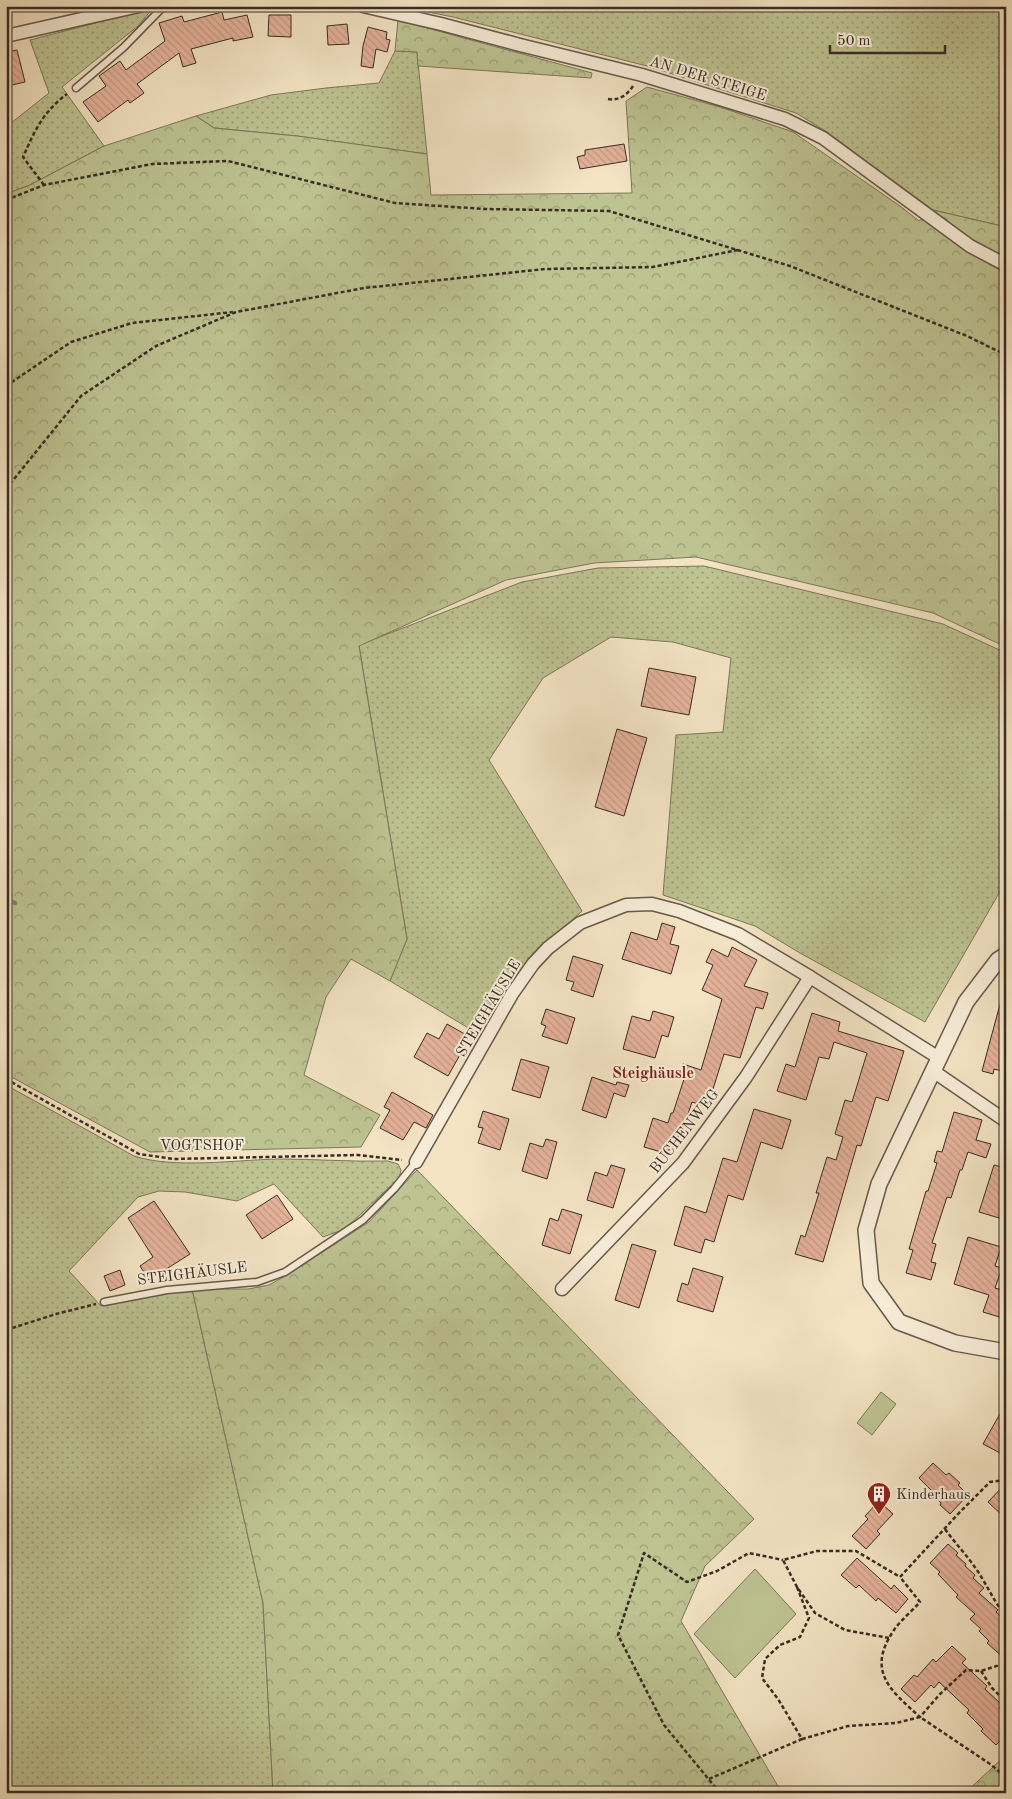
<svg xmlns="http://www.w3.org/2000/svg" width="1012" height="1799" viewBox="0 0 1012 1799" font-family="'Old Standard TT',serif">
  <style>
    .grass { fill: url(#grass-dots); stroke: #7b785b }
    .forest { fill: url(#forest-crowns); stroke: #7b785b }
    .garden { fill: #bec392; stroke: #7b785b }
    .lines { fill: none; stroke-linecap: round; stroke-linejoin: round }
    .stream { stroke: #74847c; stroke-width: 4.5 }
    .building { fill: url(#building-back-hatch); stroke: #382c24 }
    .service-casing { stroke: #675a4c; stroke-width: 9 }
    .minor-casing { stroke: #675a4c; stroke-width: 15 }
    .tertiary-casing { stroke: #675a4c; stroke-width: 18 }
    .path { stroke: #382c24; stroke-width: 2.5; stroke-dasharray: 4 2.5; stroke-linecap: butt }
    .service { stroke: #f8edd9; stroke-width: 6 }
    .minor { stroke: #f8edd9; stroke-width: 12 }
    .tertiary { stroke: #f8edd9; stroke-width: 15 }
    .labels { text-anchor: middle; stroke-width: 4; stroke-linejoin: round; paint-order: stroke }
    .street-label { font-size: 15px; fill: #382c24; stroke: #f8edd9 }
    .poi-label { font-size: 15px; fill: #382c24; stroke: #f8edd9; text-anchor: start }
    .neighbourhood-label { font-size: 16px; font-weight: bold; fill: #7a1f14; stroke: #f8edd9 }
  </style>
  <defs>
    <pattern id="grass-dots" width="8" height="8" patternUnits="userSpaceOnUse" patternTransform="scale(1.25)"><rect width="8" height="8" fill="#bec392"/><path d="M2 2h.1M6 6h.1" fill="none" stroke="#9b9f77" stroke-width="1.8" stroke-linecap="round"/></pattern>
    <pattern id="forest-crowns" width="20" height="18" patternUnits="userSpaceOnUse" patternTransform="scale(1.25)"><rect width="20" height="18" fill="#bec392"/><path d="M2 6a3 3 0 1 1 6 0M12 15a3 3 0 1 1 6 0" fill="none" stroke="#9b9f77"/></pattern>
    <pattern id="building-back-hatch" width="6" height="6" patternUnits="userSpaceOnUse" patternTransform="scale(1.25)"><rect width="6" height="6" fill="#e5b29a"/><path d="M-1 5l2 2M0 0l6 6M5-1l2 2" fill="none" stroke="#c59985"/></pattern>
  </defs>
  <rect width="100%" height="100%" fill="#f4e4c4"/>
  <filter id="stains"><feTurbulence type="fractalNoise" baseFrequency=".004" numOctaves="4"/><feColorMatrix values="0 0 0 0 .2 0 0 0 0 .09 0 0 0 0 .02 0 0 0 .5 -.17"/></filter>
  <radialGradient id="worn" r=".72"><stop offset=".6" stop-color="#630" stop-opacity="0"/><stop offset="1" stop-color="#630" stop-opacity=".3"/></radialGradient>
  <g class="grass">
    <path d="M398,6H1006V227L933,210L827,132L796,113L647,66L453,17Z"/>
    <path d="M153,8L138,26L62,87L104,146L30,185L6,194V127L49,93L30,40Z"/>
    <path d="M395,51L417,52L427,154L297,136L214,128L196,116L271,95L326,88L379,83Z"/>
    <path d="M704,566L943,624L1006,653V881L925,1022L800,953L755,926L663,895L676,735L723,732L731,658L673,642L611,637L543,678L489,760L582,911L529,960L470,1029L390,981L407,939L359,645L522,582L598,568Z"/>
    <path d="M6,1085L134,1156C174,1169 235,1160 278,1159C315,1159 352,1162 388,1161L398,1164L401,1170L399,1178L345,1229L323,1237L274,1184L237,1201L185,1192L159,1191L138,1197L69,1271L101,1306L192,1289L263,1603L273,1793H6Z"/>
  </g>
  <g class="forest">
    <path d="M398,20L592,73L591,78L418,66L417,52L395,51Z"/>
    <path d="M647,87L720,107L793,132L900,206L919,221L933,210L1006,227V647L933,613L696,557L594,563L506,580L359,646L407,939L390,981L351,959L326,997L304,1075L380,1115L361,1147L150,1152L6,1074V194L30,185L104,146L196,116L214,128L297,136L427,154L431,195L632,193L626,101Z"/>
    <path d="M417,1170L754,1519L705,1566L681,1621L782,1793H273L263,1603L192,1289H248L269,1285L287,1275L369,1222Z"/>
    <path d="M1006,1755V1793H965Z"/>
  </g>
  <g class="garden">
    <path d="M881,1392L896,1404L872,1435L857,1423Z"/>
    <path d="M755,1569L796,1614L735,1678L694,1634Z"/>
  </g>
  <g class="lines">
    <path class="stream" d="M6,899L15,903"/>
  </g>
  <g class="building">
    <path d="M222,12L224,20L247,15L253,37L233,41V38L191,49L196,63L183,67L179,53L137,84L144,93L130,103L128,100L98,122L83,102L106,86L99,76L120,61L126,70L165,41L159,23L182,16L184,22Z"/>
    <path d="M269,15H291V37L268,36Z"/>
    <path d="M347,24L349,44L328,45L327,26Z"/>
    <path d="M368,27L387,32L386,39L390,40L387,52L376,49L373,68L361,66L363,46Z"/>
    <path d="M17,50L25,82L12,85L10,75L6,76V52Z"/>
    <path d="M624,144L627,161L580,169L577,157L585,155V150Z"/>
    <path d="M649,668L696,677L689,715L641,706Z"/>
    <path d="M617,729L647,738L624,816L595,807Z"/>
    <path d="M662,923L675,927L670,944L679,946L671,974L622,959L631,932L657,940Z"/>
    <path d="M732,947L757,960L744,986L768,993L763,1009L756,1007L740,1058L724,1054L713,1089L710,1088L704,1106L692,1102L684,1126L682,1125L676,1144L671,1142L668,1154L644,1147L653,1118L668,1123L671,1113H673L684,1079L679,1077L683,1064L701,1070L722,999L702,990L713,965L706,962L712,949L728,957Z"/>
    <path d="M573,956L603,965L593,997L571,990L574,982L566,980Z"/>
    <path d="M1002,997H1006V1072L994,1069L993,1074L982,1071Z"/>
    <path d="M546,1009L575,1018L567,1044L542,1036L546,1026L541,1024Z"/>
    <path d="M653,1011L674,1017L668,1037L662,1035L655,1058L623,1049L632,1016L650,1021Z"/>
    <path d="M812,1013L840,1022L838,1031L904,1051L888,1101L876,1097L861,1146L857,1145L823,1262L795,1254L801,1235L805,1237L819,1193H816L827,1157L836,1160L843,1137L835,1134L845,1100L852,1102L867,1053L834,1042L829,1059L819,1057L806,1100L777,1091L786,1064L795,1067Z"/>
    <path d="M447,1024L470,1037L448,1076L414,1057L427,1033L439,1039Z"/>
    <path d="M521,1059L549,1067L540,1098L512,1090Z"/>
    <path d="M592,1077L616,1085L617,1082L629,1085L625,1097L614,1093L606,1118L582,1110Z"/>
    <path d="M392,1092L433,1115L426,1128L414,1122L403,1140L380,1128L390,1110L384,1107Z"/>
    <path d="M754,1109L791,1120L782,1149L761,1142L743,1200L728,1195L714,1242L705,1239L701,1253L674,1245L685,1206L706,1213L723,1158L737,1162Z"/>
    <path d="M483,1111L509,1119L500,1150L478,1143L483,1128L478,1127Z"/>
    <path d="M954,1112L982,1120L976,1140L991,1144L986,1158L968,1152L962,1170H960L951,1198L947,1197L932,1243L936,1244L931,1262L936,1263L931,1280L906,1273L913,1250L909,1249L926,1191H928L937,1163L934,1162L937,1151L942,1152Z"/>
    <path d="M546,1139L557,1142L547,1179L522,1171L530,1143L543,1147Z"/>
    <path d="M611,1165L625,1169L613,1208L587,1200L595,1172L607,1176Z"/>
    <path d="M994,1165L1006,1168V1220L979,1212Z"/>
    <path d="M277,1195L293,1219L262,1239L246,1215Z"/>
    <path d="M154,1201L190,1254L149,1280L140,1266L153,1257L128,1218Z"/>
    <path d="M562,1209L582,1215L570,1254L542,1245L550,1218L558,1221Z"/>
    <path d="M968,1237L1001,1247L995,1266L1002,1268L995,1288L1006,1291V1319L983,1312L989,1295L954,1284Z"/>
    <path d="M632,1244L656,1251L639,1308L615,1300Z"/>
    <path d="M693,1268L723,1277L713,1312L677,1301L682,1283L688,1285Z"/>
    <path d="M120,1270L125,1285L110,1291L104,1276Z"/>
    <path d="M1006,1403V1456L983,1444Z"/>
    <path d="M933,1463L946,1475L949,1473L960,1483L958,1485L968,1495L950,1514L940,1505L941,1503L931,1492L932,1491L919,1478Z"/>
    <path d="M1006,1483V1519L988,1502Z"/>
    <path d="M879,1501L893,1514L877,1531L880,1534L866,1549L852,1536L868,1519L865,1516Z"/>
    <path d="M948,1544L958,1553L956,1555L966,1564L965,1566L975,1575L973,1578L984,1588L979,1593L998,1610L996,1612L1006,1621V1660L987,1643L989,1641L979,1631L981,1629L970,1619L975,1614L956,1597L958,1595L938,1574L940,1572L930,1563Z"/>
    <path d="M857,1558L891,1589L894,1585L908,1599L896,1613L878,1598L876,1601L859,1585L856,1588L841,1575Z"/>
    <path d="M952,1646L966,1659L962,1663L987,1686L985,1689L1002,1705L999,1708L1006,1714V1734L996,1745L981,1731L983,1729L967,1713L969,1710L939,1682L934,1688L931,1685L915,1702L901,1689L914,1675L917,1677L933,1659L936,1662Z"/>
  </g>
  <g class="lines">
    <g class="service-casing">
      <g id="service">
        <path d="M76,88L124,47L164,6"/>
        <path d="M104,1302L167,1290L257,1282L285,1272L363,1220L394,1189L416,1162"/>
      </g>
    </g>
    <g class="minor-casing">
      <g id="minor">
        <path d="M363,6L441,24L520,45L642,75L785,119L823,138L970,246L1006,265"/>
        <path d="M6,36L139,6"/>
        <path d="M933,1071L1006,1121"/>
        <path d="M416,1162L512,994L533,964L548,948L580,923L626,905L652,904L679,911L738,934L810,977L939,1058"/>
        <path d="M562,1289L683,1163L746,1077L810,977"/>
      </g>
    </g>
    <g class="tertiary-casing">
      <path id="tertiary" d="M1006,955L998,960L966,1002L879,1184L866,1230L871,1283L899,1322L955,1343L1006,1352"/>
    </g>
    <g class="path">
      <path d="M608,99C619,101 627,95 633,86"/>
      <path d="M44,185L23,157C35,130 43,112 67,94"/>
      <path d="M6,200L44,185L152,164L228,161L395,203L485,209L609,211L790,266L967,336L1006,355"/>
      <path d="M6,386L71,342L132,323L233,312"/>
      <path d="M6,489L81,396L156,346L236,312L364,288L545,269L653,267L738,250"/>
      <path d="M6,1079L139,1154L174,1159L358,1155L402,1160"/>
      <path d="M1006,1259L1001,1277L1006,1279"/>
      <path d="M6,1330L56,1314L96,1304"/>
      <path d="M1006,1480L990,1482L959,1513L900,1577L920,1602C912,1611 901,1620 894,1630C866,1671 890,1690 920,1717L940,1694L966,1670L981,1671L1006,1663"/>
      <path d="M945,1529C954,1542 965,1553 974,1566C986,1582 993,1601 1006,1616"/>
      <path d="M797,1587L809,1618L800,1637L780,1645L765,1659L762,1678L778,1699L802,1739L848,1726L896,1723L920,1717L990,1764L1006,1777"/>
      <path d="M889,1638L845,1630L815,1613L797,1587L783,1560L817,1551H856L900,1577"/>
      <path d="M981,1671L992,1688L1006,1702"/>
      <path d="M709,1779L802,1739"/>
      <path d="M720,1793L664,1725L618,1635L644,1553L687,1582L717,1571L749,1553L783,1560"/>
    </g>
    <use href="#service" class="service"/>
    <use href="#minor" class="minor"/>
    <use href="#tertiary" class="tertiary"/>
  </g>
  <defs>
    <g id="building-pin" transform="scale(1.25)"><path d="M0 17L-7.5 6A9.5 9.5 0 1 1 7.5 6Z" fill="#8f2418" stroke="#f8edd9"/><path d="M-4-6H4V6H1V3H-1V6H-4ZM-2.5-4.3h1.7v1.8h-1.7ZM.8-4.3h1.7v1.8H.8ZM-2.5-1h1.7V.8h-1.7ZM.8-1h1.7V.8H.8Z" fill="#fff"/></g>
  </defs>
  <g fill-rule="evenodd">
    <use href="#building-pin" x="879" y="1494"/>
  </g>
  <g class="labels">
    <g class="street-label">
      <text transform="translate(708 78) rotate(17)" y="5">AN DER STEIGE</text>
      <text transform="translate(488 1008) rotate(-59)" y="5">STEIGHÄUSLE</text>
      <text transform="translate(684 1131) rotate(-52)" y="5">BUCHENWEG</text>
      <text x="202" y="1150">VOGTSHOF</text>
      <text transform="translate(192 1273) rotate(-7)" y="5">STEIGHÄUSLE</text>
    </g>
    <g class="poi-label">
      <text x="896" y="1499">Kinderhaus</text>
    </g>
    <g class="neighbourhood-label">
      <text x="653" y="1078">Steighäusle</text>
    </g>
  </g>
  <rect width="1012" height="1799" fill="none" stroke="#f4e4c4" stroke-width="25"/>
  <rect x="8" y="8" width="997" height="1784" fill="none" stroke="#382c24" stroke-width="2.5"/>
  <rect x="12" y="12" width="987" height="1774" fill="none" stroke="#382c24"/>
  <path d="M830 45v8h115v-8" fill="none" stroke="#382c24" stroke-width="2.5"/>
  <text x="837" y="45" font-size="15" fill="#382c24" stroke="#f8edd9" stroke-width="4" paint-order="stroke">50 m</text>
  <rect width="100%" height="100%" filter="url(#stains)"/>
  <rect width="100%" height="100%" fill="url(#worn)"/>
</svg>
